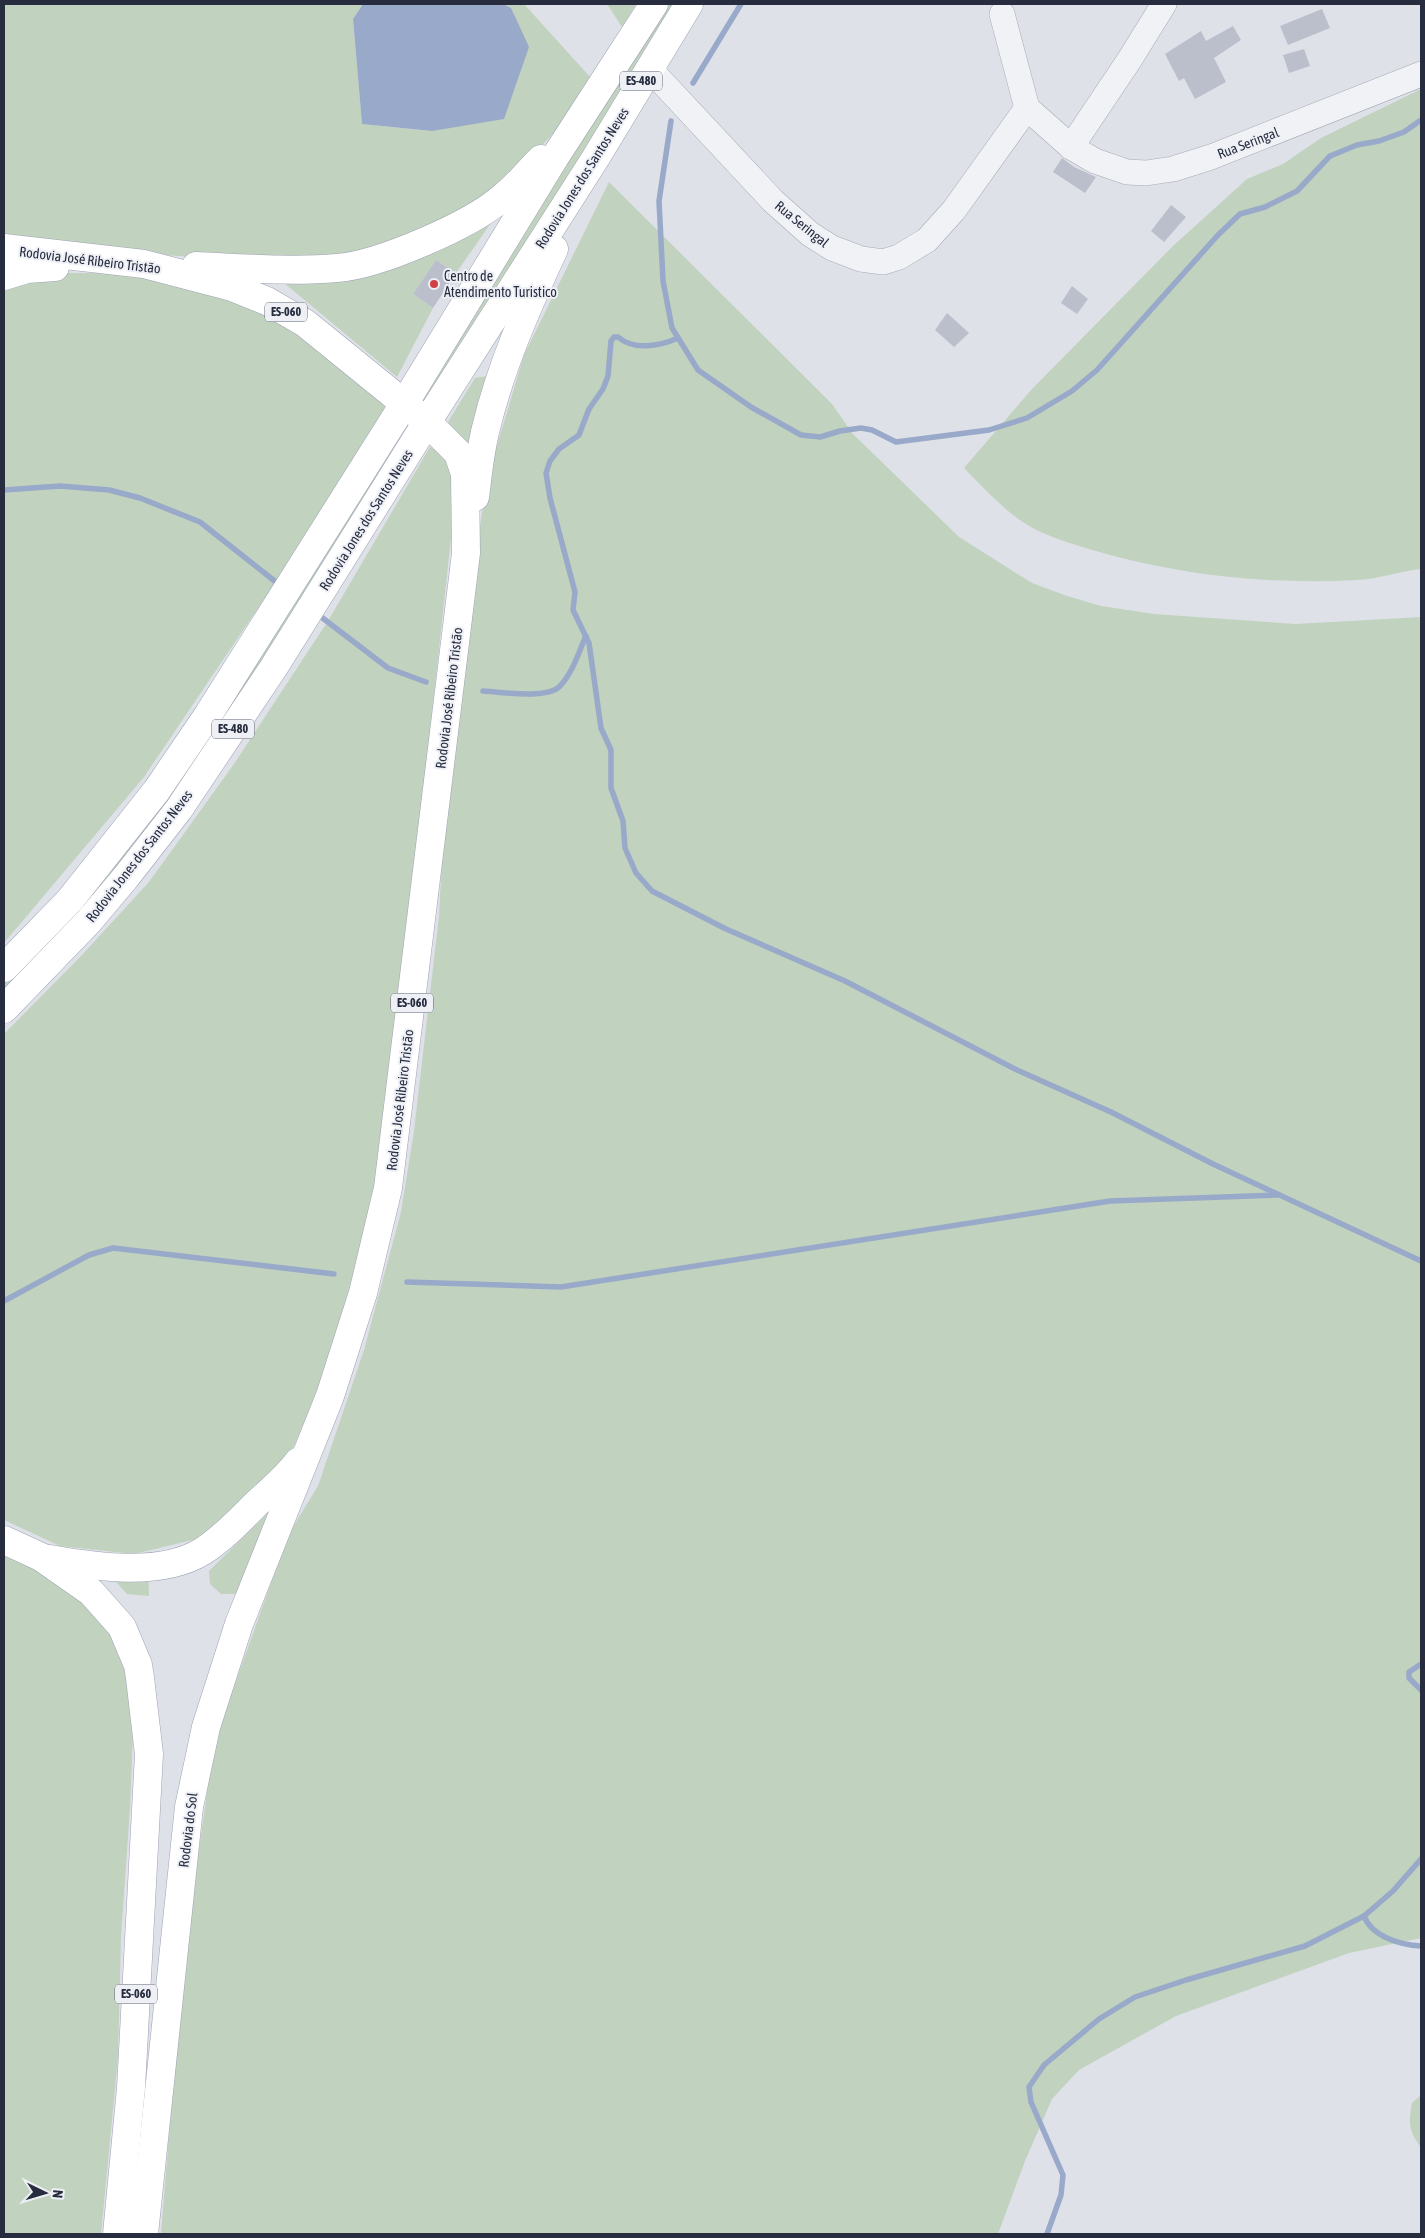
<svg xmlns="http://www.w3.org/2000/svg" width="1425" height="2238" viewBox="0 0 1425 2238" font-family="'Asap Condensed',sans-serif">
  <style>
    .green { fill: #c1d2bf }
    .water { fill: #99a9c9 }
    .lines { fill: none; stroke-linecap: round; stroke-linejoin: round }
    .stream { stroke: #99a9c9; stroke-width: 5.5 }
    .building { fill: #bbbfcb }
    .minor-casing { stroke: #a7abb5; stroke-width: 26 }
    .major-casing { stroke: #9da3b4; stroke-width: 29 }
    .minor { stroke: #f1f2f6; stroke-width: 25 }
    .major { stroke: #fff; stroke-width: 28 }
    .poi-dot { fill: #cf4143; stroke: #eef0f6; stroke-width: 2 }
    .labels { text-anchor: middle; stroke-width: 4; stroke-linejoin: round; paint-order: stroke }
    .shield { fill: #eef0f6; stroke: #636876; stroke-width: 1 }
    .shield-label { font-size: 12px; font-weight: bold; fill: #272d3f }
    .street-label { font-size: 14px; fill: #272d3f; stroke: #eef0f6 }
    .poi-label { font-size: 14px; fill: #272d3f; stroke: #eef0f6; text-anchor: start }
  </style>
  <rect width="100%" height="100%" fill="#dee1e8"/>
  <g class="green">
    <path d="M4,4H363L353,19L362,124L432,131L511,8L503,4H524L591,78L568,119L510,177L463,215L341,259L302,262L80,251L4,241Z"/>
    <path d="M607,4H636L622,27Z"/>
    <path d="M664,4H675L426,403L418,397Z"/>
    <path d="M1421,89V569C1400,571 1379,579 1358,580C1268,585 1175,575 1089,549C1067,542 1045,536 1026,524C1002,509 983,487 964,468L1032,389L1173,246L1247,179L1283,164L1321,138Z"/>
    <path d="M609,182L832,404L853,434L959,537L1032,583L1067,596L1101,606L1154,614L1296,624L1421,617V1938L1349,1953L1176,2016L1079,2070L1052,2099L1025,2161L998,2234H161L183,1964L214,1743L288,1535L318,1486L364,1350L401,1212L414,1131L439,916L443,840L471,625L477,547L487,479L524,355Z"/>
    <path d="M491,223L456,273L436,260L413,294L433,308L397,377L277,277L461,238Z"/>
    <path d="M47,273H132L224,296L295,330L384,397L385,420L144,777L4,943V288Z"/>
    <path d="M487,376L471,449L448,422L475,378Z"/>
    <path d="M394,434L404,439L222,726L170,803L81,912L4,991V978L74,904Z"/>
    <path d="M430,447L445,455L457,484L386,1133L357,1262L317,1396L293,1448L249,1502L205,1537L134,1554L60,1546L4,1520V1034L82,955L149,882L234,764L328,621Z"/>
    <path d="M268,1513L236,1594H221L210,1584L209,1571Z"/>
    <path d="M4,1554L62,1578L103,1623L114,1641L127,1670L133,1734L130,1808L121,1936L118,2057L101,2234H4Z"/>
    <path d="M148,1563L149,1596L127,1594L101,1565Z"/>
    <path d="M1421,2095V2148C1409,2130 1408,2125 1412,2103Z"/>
  </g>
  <path class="water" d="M363,4H503L511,8L529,47L504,119L432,131L362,124L353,19Z"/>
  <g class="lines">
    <g class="stream">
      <path d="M693,83L741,4"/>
      <path d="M671,121L659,201L663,281L672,328L698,370L751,407L801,435L820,437L840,431L861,428L872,430L896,442L989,430L1027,418L1072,391L1097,370L1218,235L1240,214L1265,207L1297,191L1330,156L1357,145L1379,141L1404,132L1421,120"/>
      <path d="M678,338C660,346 634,351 618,337H614L611,341L608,376L603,389L589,409L579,435L559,449L550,461L546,473L550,498L575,592L573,610L589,643L601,728L611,750V788L623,821L625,848L636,873L652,891L726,929L845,981L1017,1070L1111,1112L1213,1164L1421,1261"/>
      <path d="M4,490L60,486L109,490L140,498L200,522L281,586"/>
      <path d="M316,613L388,668L426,682"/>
      <path d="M483,691C501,692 546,699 559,687C572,675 579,651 586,636"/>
      <path d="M407,1282L561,1287L1110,1201L1277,1195"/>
      <path d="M4,1301L89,1255L113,1248L334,1274"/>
      <path d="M1421,1664L1409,1672V1678L1421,1690"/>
      <path d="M1364,1916C1372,1937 1401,1945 1421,1946"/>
      <path d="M1047,2234L1061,2195L1063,2175L1031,2102L1029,2087L1044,2065L1099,2019L1135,1997L1186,1980L1305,1946L1364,1916L1393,1891L1421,1859"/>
    </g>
  </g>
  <g class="building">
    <path d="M1322,9L1330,28L1288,45L1280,26Z"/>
    <path d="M1233,26L1241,40L1214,58L1226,82L1195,99L1184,78L1179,81L1165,54L1201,31L1206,41Z"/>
    <path d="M1304,49L1310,66L1289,73L1283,55Z"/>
    <path d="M1062,158L1074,167L1096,177L1085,193L1053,172Z"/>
    <path d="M1171,205L1186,217L1164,242L1151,231Z"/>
    <path d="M436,260L456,273L433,308L413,294Z"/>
    <path d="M1072,286L1088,299L1077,314L1061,303Z"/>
    <path d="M947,313L969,333L954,347L935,330Z"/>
  </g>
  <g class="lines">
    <g class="minor-casing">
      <g id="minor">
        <path d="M1002,14L1027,108L1071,147L1095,161L1127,172L1146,173L1173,169L1211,157L1421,74"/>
        <path d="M649,68L773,201L810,234L832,248L861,259L883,262L899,257L927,240L954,210L1027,108"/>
        <path d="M1071,147L1130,59L1164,4"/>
      </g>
    </g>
    <g class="major-casing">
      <g id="major">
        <path d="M4,248L144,264L232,287L267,301L305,323L427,422L458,453L465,474L466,553L388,1188L363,1293L330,1396L239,1624L206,1727L189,1807L144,2234"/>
        <path d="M196,266C241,268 292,272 337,268C379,265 471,225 503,197C517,186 528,172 541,159"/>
        <path d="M4,276L27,269L55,267"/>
        <path d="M475,497C478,474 480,451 486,428C501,366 527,307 554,249"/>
        <path d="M4,968L70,900L157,790L208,715L404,404L555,157L654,4"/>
        <path d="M4,1009L89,921L126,877L179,809L274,667L427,422L595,159L689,4"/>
        <path d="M4,1540L41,1557L91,1592L122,1627L138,1665L140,1678L149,1754L131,2088L117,2234"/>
        <path d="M50,1559C95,1567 162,1577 203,1551C222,1539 239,1521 255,1505C270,1491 285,1479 298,1462"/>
      </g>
    </g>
    <use href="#minor" class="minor"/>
    <use href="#major" class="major"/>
  </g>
  <circle class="poi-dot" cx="434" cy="284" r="5"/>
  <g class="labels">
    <g class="shield">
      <rect x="620" y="71.5" width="42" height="19" rx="4"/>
      <rect x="265" y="302.5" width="42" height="19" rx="4"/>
      <rect x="212" y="719.5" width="42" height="19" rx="4"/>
      <rect x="391" y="993.5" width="42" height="19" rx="4"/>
      <rect x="115" y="1984.5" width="42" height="19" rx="4"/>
    </g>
    <g class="shield-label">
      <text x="641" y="85">ES-480</text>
      <text x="286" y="316">ES-060</text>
      <text x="233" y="733">ES-480</text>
      <text x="412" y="1007">ES-060</text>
      <text x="136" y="1998">ES-060</text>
    </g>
    <g class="street-label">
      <text transform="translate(1248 143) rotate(-21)" y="5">Rua Seringal</text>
      <text transform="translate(582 178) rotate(-58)" y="5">Rodovia Jones dos Santos Neves</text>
      <text transform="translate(802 224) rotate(39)" y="5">Rua Seringal</text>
      <text transform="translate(90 260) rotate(7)" y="5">Rodovia José Ribeiro Tristão</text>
      <text transform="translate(366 520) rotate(-58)" y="5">Rodovia Jones dos Santos Neves</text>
      <text transform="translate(449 698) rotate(-83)" y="5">Rodovia José Ribeiro Tristão</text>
      <text transform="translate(139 856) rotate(-52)" y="5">Rodovia Jones dos Santos Neves</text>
      <text transform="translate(400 1100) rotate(-83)" y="5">Rodovia José Ribeiro Tristão</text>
      <text transform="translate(188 1830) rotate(-83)" y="5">Rodovia do Sol</text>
    </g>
    <g class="poi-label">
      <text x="444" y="281">Centro de<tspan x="444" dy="16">Atendimento Turistico</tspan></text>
    </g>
  </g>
  <rect width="1425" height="2238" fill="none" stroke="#272d3f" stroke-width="10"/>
  <g transform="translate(45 2193) rotate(95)" stroke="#eef0f6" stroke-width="4" paint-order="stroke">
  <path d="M0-4L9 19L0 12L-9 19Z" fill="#272d3f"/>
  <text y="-8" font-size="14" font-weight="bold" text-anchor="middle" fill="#272d3f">N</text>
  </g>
</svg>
